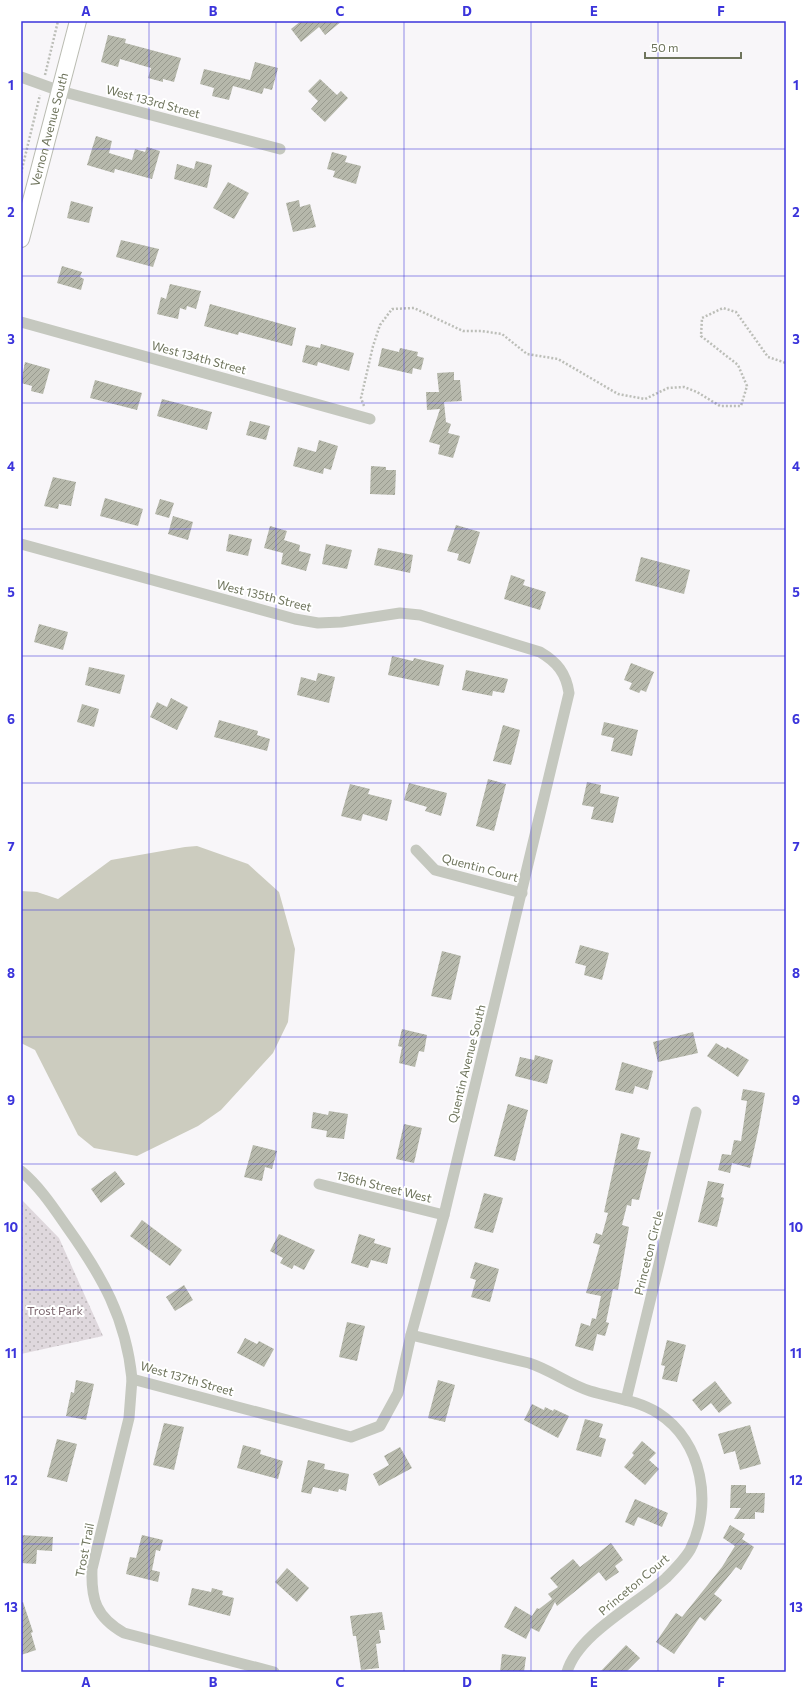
<svg xmlns="http://www.w3.org/2000/svg" width="807" height="1693" viewBox="0 0 807 1693" font-family="Commissioner,sans-serif">
  <style>
    .park { fill: url(#park-dots) }
    .water { fill: #ccccbf }
    .building { fill: url(#building-hatch) }
    .lines { fill: none; stroke-linecap: round; stroke-linejoin: round }
    .secondary-casing { stroke: #babcb2; stroke-width: 18 }
    .path { stroke: #bcbeb8; stroke-width: 2.5; stroke-dasharray: 2 2; stroke-linecap: butt }
    .street { stroke: #c5c8bf; stroke-width: 11 }
    .secondary { stroke: #fff; stroke-width: 16 }
    .grid { fill: none; stroke: #3b34db; stroke-width: 1; stroke-opacity: 0.55 }
    .labels { text-anchor: middle; stroke-width: 4; stroke-linejoin: round; paint-order: stroke }
    .street-label { font-size: 12px; fill: #6e745c; stroke: #fff }
    .park-label { font-size: 12px; fill: #7d6870; stroke: #fff }
    .neatline { fill: none; stroke: #3b34db; stroke-width: 1.5 }
    .grid-label { font-size: 13px; text-anchor: middle; font-weight: bold; fill: #3b34db }
  </style>
  <defs>
    <pattern id="park-dots" width="8" height="8" patternUnits="userSpaceOnUse"><rect width="8" height="8" fill="#dfd8dd"/><path d="M2 2h.1M6 6h.1" fill="none" stroke="#b9b4b6" stroke-width="1.8" stroke-linecap="round"/></pattern>
    <pattern id="building-hatch" width="6" height="6" patternUnits="userSpaceOnUse"><rect width="6" height="6" fill="#b6b8ab"/><path d="M-1 1l2-2M0 6l6-6M5 7l2-2" fill="none" stroke="#989a8e"/></pattern>
  </defs>
  <rect width="100%" height="100%" fill="#f8f6f9"/>
  <path class="park" d="M21,1199L59,1238L103,1336L21,1354Z"/>
  <path class="water" d="M197,846L248,864L279,892L295,949L288,1022L273,1053L221,1110L198,1126L137,1156L94,1148L78,1135L35,1050L21,1043V891L37,892L58,899L111,860L185,847Z"/>
  <g class="building">
    <path d="M301,21H342L325,35L319,27L301,42L291,29Z"/>
    <path d="M108,35L126,39L125,43L181,58L174,82L163,79V82L148,78L151,68L120,59L118,67L101,62Z"/>
    <path d="M255,62L278,68L272,90L264,88L262,94L233,86L229,100L212,96L214,88L200,84L204,69L250,80Z"/>
    <path d="M320,79L337,95L341,91L348,98L325,122L311,109L318,101L308,91Z"/>
    <path d="M96,136L112,141L109,153L132,160L135,149L145,152L147,147L160,151L152,179L115,169L114,173L87,165Z"/>
    <path d="M332,152L347,156L345,162L361,166L356,184L333,177L335,171L327,169Z"/>
    <path d="M196,161L212,165L207,188L174,179L177,164L194,169Z"/>
    <path d="M228,182L249,193L234,219L213,208Z"/>
    <path d="M299,200L300,207L310,204L316,227L293,232L286,203Z"/>
    <path d="M71,201L93,207L89,223L67,218Z"/>
    <path d="M121,240L159,249L153,267L116,257Z"/>
    <path d="M62,266L82,272L80,277L84,279L81,290L57,283Z"/>
    <path d="M170,284L201,291L196,309L187,306L186,310L180,308L178,319L157,314L161,297L166,299Z"/>
    <path d="M210,304L296,328L292,346L239,332L238,335L204,326Z"/>
    <path d="M321,344L354,353L349,371L318,362L317,366L302,362L306,345L320,348Z"/>
    <path d="M382,348L399,352L400,348L418,352L417,356L424,358L421,370L413,368L412,374L378,366Z"/>
    <path d="M25,362L50,369L43,394L31,391L32,386L21,383Z"/>
    <path d="M454,372V380H460L462,401L444,402L446,422L451,424L448,433L460,436L453,458L438,454L440,445L429,442L440,409L427,410L426,392H439L437,373Z"/>
    <path d="M95,380L142,393L137,410L90,398Z"/>
    <path d="M162,399L212,412L207,430L157,416Z"/>
    <path d="M250,421L270,426L266,440L246,435Z"/>
    <path d="M319,440L338,446L331,470L324,468L323,474L293,466L298,447L316,452Z"/>
    <path d="M371,466L386,467V470H396L395,495L370,494Z"/>
    <path d="M53,477L76,482L71,506L59,504L58,509L44,506Z"/>
    <path d="M105,498L143,509L138,526L100,516Z"/>
    <path d="M160,499L174,503L169,518L155,514Z"/>
    <path d="M173,516L193,522L188,540L168,534Z"/>
    <path d="M456,525L480,532L470,564L457,560L459,554L447,551Z"/>
    <path d="M270,526L287,531L284,540L300,545L299,551L311,554L306,571L281,564L283,553L264,548Z"/>
    <path d="M229,534L252,539L248,556L226,551Z"/>
    <path d="M326,544L352,550L347,569L322,564Z"/>
    <path d="M378,548L413,555L410,573L374,565Z"/>
    <path d="M641,557L690,570L684,594L635,581Z"/>
    <path d="M511,575L525,580L523,585L546,592L540,610L504,599Z"/>
    <path d="M39,624L68,632L63,650L34,642Z"/>
    <path d="M392,656L413,661L414,658L444,665L439,686L388,675Z"/>
    <path d="M631,663L654,672L646,692L641,690L639,693L629,689L632,683L624,680Z"/>
    <path d="M89,667L125,675L120,694L85,685Z"/>
    <path d="M466,670L508,679L504,693L493,691L492,696L462,690Z"/>
    <path d="M318,673L335,677L329,703L297,695L301,677L316,681Z"/>
    <path d="M171,698L188,707L177,730L150,717L157,702L167,707Z"/>
    <path d="M82,704L99,709L94,727L77,722Z"/>
    <path d="M219,720L258,731L257,735L270,739L267,751L214,737Z"/>
    <path d="M604,722L638,730L632,756L611,751L614,738L601,735Z"/>
    <path d="M503,725L520,730L511,765L493,761Z"/>
    <path d="M488,779L506,784L494,831L476,826Z"/>
    <path d="M587,782L601,785L600,793L619,797L613,823L591,819L594,807L582,805Z"/>
    <path d="M409,783L447,793L441,816L425,811L427,807L404,800Z"/>
    <path d="M350,784L370,789L368,794L392,800L387,821L363,814L361,821L341,816Z"/>
    <path d="M580,945L609,953L602,980L584,975L586,966L575,963Z"/>
    <path d="M442,951L461,956L451,1000L431,996Z"/>
    <path d="M402,1029L427,1035L424,1052L419,1051L415,1067L399,1063L402,1047L398,1046Z"/>
    <path d="M693,1032L698,1053L658,1062L653,1042Z"/>
    <path d="M716,1043L726,1049L727,1047L749,1060L738,1077L707,1056Z"/>
    <path d="M535,1055L553,1060L547,1084L515,1076L520,1057L534,1060Z"/>
    <path d="M622,1062L653,1071L648,1090L635,1086L633,1094L615,1090Z"/>
    <path d="M743,1089L765,1093L759,1127L750,1168L732,1163L730,1173L718,1170L722,1154L731,1155L734,1140L741,1141L747,1101L741,1100Z"/>
    <path d="M508,1104L528,1110L515,1161L494,1156Z"/>
    <path d="M329,1111L348,1114L344,1139L326,1137L327,1131L311,1128L313,1112L328,1115Z"/>
    <path d="M404,1124L422,1128L414,1163L396,1159Z"/>
    <path d="M621,1133L640,1138L637,1149L651,1152L639,1200L632,1199L631,1206L627,1205L622,1225L629,1227L618,1290L613,1289L606,1322L609,1323L605,1336L597,1334L593,1351L575,1346L581,1323L590,1326L592,1318L596,1319L601,1296L586,1293L600,1245L593,1243L596,1233L602,1235L608,1213L604,1212Z"/>
    <path d="M253,1145L277,1151L272,1169L265,1167L262,1181L244,1177Z"/>
    <path d="M115,1171L125,1184L101,1203L91,1189Z"/>
    <path d="M708,1181L724,1184L721,1197L724,1198L717,1227L698,1222Z"/>
    <path d="M484,1193L503,1198L493,1233L474,1228Z"/>
    <path d="M142,1220L182,1250L170,1266L130,1236Z"/>
    <path d="M279,1234L315,1250L304,1270L294,1265L292,1269L280,1263L283,1258L270,1251Z"/>
    <path d="M359,1234L375,1239L374,1243L391,1248L387,1264L371,1260L368,1268L351,1263Z"/>
    <path d="M475,1262L499,1269L490,1302L471,1297L476,1280L470,1278Z"/>
    <path d="M184,1285L193,1300L175,1311L166,1297Z"/>
    <path d="M347,1322L365,1326L357,1361L339,1357Z"/>
    <path d="M245,1338L257,1344L259,1341L274,1349L264,1367L237,1353Z"/>
    <path d="M667,1340L686,1345L677,1382L662,1379L665,1366L661,1365Z"/>
    <path d="M76,1380L94,1384L86,1420L66,1416L71,1392L74,1393Z"/>
    <path d="M438,1380L455,1385L445,1422L428,1418Z"/>
    <path d="M715,1381L732,1403L719,1413L711,1403L701,1411L692,1400Z"/>
    <path d="M532,1404L544,1410L545,1407L553,1411L554,1409L569,1416L558,1438L524,1420Z"/>
    <path d="M585,1419L603,1424L599,1437L606,1439L601,1457L576,1450Z"/>
    <path d="M164,1423L184,1427L174,1470L153,1465Z"/>
    <path d="M750,1425L761,1464L740,1470L735,1451L724,1454L718,1434Z"/>
    <path d="M57,1439L77,1444L67,1482L47,1477Z"/>
    <path d="M642,1441L656,1453L649,1460L659,1469L645,1485L624,1467L634,1455L632,1453Z"/>
    <path d="M243,1445L261,1450L260,1454L283,1461L278,1479L237,1468Z"/>
    <path d="M400,1447L412,1468L379,1486L373,1474L389,1465L384,1456Z"/>
    <path d="M308,1460L325,1464L324,1469L349,1474L346,1491L339,1489L338,1492L313,1487L311,1494L301,1492Z"/>
    <path d="M731,1485H746V1493H765L764,1513L755,1512V1519H734L741,1508H730Z"/>
    <path d="M635,1499L668,1513L662,1527L638,1517L634,1526L625,1522Z"/>
    <path d="M730,1525L745,1534L742,1539L754,1547L741,1570L736,1567L714,1594L722,1600L705,1621L700,1617L674,1654L656,1642L676,1613L682,1617L722,1567L735,1546L723,1538Z"/>
    <path d="M21,1535L53,1537L52,1551L37,1550L36,1564L21,1563Z"/>
    <path d="M142,1535L163,1540L160,1551L156,1550L152,1570L160,1572L158,1582L126,1574L130,1557L136,1558Z"/>
    <path d="M611,1543L623,1560L615,1566L619,1572L606,1581L599,1572L557,1606L555,1602L539,1632L531,1628L526,1639L504,1627L515,1606L532,1616L537,1608L539,1609L552,1599L548,1594L558,1587L550,1578L573,1559L580,1567Z"/>
    <path d="M287,1568L309,1588L297,1602L275,1582Z"/>
    <path d="M192,1588L211,1592L212,1588L223,1591L222,1595L234,1598L230,1616L188,1605Z"/>
    <path d="M21,1602H23L33,1632L31,1633L36,1650L21,1655Z"/>
    <path d="M382,1612L385,1630H379L381,1643L376,1644L379,1668L361,1670L356,1636H353L350,1616Z"/>
    <path d="M626,1645L640,1658L626,1672H600Z"/>
    <path d="M502,1654L526,1657L524,1672H500Z"/>
  </g>
  <g class="lines">
    <g class="secondary-casing">
      <g id="secondary">
        <path id="s1" d="M21,239L78,21"/>
      </g>
    </g>
    <g class="path">
      <path d="M45,75L58,21"/>
      <path d="M21,173L40,95"/>
      <path d="M364,406L361,398L373,346L380,325L392,309L414,308L463,331H481L502,334L527,354L558,359L618,394L645,399L668,388L684,387L697,392L720,406H741L747,386L738,365L701,336L702,318L723,308L736,312L768,357L786,363"/>
    </g>
    <g class="street">
      <path d="M21,77L60,91L280,149"/>
      <path d="M21,322L370,419"/>
      <path d="M21,544L295,619L318,623L341,622L400,613L420,615L540,652C557,662 566,673 569,693L444,1215L411,1335L398,1393L380,1426L351,1437L132,1379C126,1318 102,1276 67,1227C53,1207 40,1187 21,1171"/>
      <path d="M416,850L435,870L522,893"/>
      <path d="M319,1184L444,1215"/>
      <path d="M411,1335L529,1363C551,1370 568,1384 590,1391C613,1398 637,1400 658,1413C703,1442 713,1505 690,1550C684,1560 674,1570 666,1578C637,1604 578,1634 567,1672"/>
      <path d="M132,1379L129,1418L92,1569C91,1600 96,1617 124,1633L274,1672"/>
      <path d="M626,1400L696,1112"/>
    </g>
    <use href="#secondary" class="secondary"/>
  </g>
  <path class="grid" d="M149,21V1672M276,21V1672M404,21V1672M531,21V1672M658,21V1672M21,149H786M21,276H786M21,403H786M21,529H786M21,656H786M21,783H786M21,910H786M21,1037H786M21,1164H786M21,1290H786M21,1417H786M21,1544H786"/>
  <g class="labels">
    <g class="street-label">
      <text transform="translate(153 102) rotate(15)" y="4">West 133rd Street</text>
      <text dy="4" stroke="none"><textPath href="#s1" startOffset="113">Vernon Avenue South</textPath></text>
      <text transform="translate(199 358) rotate(15)" y="4">West 134th Street</text>
      <text transform="translate(264 596) rotate(14)" y="4">West 135th Street</text>
      <text transform="translate(480 868) rotate(15)" y="4">Quentin Court</text>
      <text transform="translate(467 1064) rotate(-76)" y="4">Quentin Avenue South</text>
      <text transform="translate(384 1187) rotate(14)" y="4">136th Street West</text>
      <text transform="translate(649 1253) rotate(-76)" y="4">Princeton Circle</text>
      <text transform="translate(187 1379) rotate(16)" y="4">West 137th Street</text>
      <text transform="translate(85 1550) rotate(-79)" y="4">Trost Trail</text>
      <text transform="translate(634 1585) rotate(-40)" y="4">Princeton Court</text>
    </g>
    <g class="park-label">
      <text x="55" y="1315">Trost Park</text>
    </g>
  </g>
  <rect width="807" height="1693" fill="none" stroke="#ffffff" stroke-width="44"/>
  <path d="M645 52v6h96v-6" fill="none" stroke="#6e745c" stroke-width="2"/>
  <text x="651" y="52" font-size="12" fill="#6e745c" stroke="#ffffff" stroke-width="3" paint-order="stroke">50 m</text>
  <rect x="22" y="22" width="763" height="1649" class="neatline"/>
  <g class="grid-label">
    <text x="86" y="16">A</text>
    <text x="213" y="16">B</text>
    <text x="340" y="16">C</text>
    <text x="467" y="16">D</text>
    <text x="594" y="16">E</text>
    <text x="721" y="16">F</text>
    <text x="11" y="90">1</text>
    <text x="796" y="90">1</text>
    <text x="11" y="217">2</text>
    <text x="796" y="217">2</text>
    <text x="11" y="344">3</text>
    <text x="796" y="344">3</text>
    <text x="11" y="471">4</text>
    <text x="796" y="471">4</text>
    <text x="11" y="597">5</text>
    <text x="796" y="597">5</text>
    <text x="11" y="724">6</text>
    <text x="796" y="724">6</text>
    <text x="11" y="851">7</text>
    <text x="796" y="851">7</text>
    <text x="11" y="978">8</text>
    <text x="796" y="978">8</text>
    <text x="11" y="1105">9</text>
    <text x="796" y="1105">9</text>
    <text x="11" y="1232">10</text>
    <text x="796" y="1232">10</text>
    <text x="11" y="1358">11</text>
    <text x="796" y="1358">11</text>
    <text x="11" y="1485">12</text>
    <text x="796" y="1485">12</text>
    <text x="11" y="1612">13</text>
    <text x="796" y="1612">13</text>
    <text x="86" y="1687">A</text>
    <text x="213" y="1687">B</text>
    <text x="340" y="1687">C</text>
    <text x="467" y="1687">D</text>
    <text x="594" y="1687">E</text>
    <text x="721" y="1687">F</text>
  </g>
</svg>
